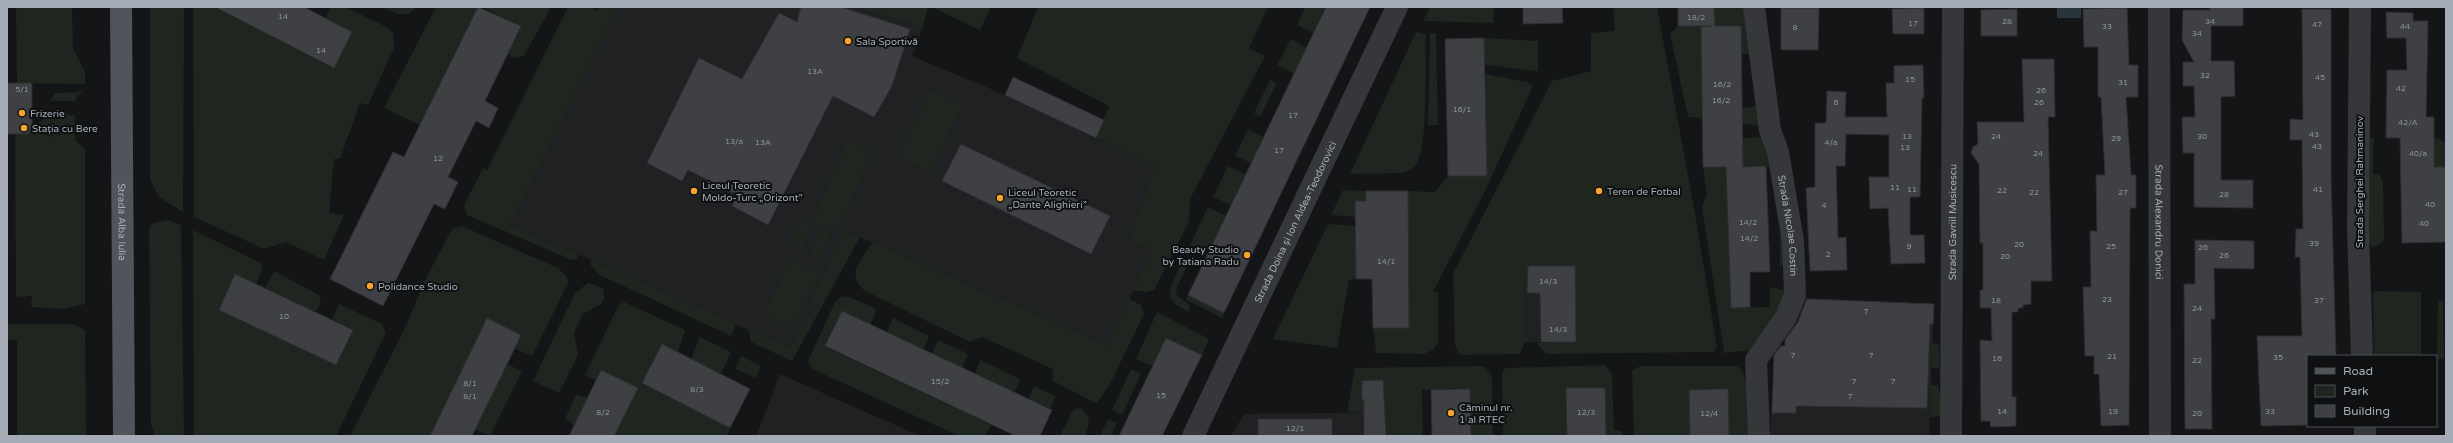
<svg xmlns="http://www.w3.org/2000/svg" width="2453" height="443" viewBox="0 0 2453 443" font-family="'Varela Round',sans-serif">
  <style>
    .built { fill: #202123 }
    .green { fill: #1e261f }
    .water { fill: #2a343b }
    .building { fill: #3e4043; stroke: #2e2f32 }
    .lines { fill: none; stroke-linecap: round; stroke-linejoin: round }
    .minor { stroke: #35373b; stroke-width: 22 }
    .major { stroke: #51545b; stroke-width: 22 }
    .poi-dot { fill: #f7a52c; stroke: #0f1011; stroke-width: 1.5 }
    .labels { text-anchor: middle; stroke-width: 4; stroke-linejoin: round; paint-order: stroke }
    .number-label { font-size: 8px; fill: #8c919a }
    .poi-label { font-size: 10px; fill: #a6acb7; stroke: #0f1011; text-anchor: start }
    .street-label { font-size: 10px; fill: #a6acb7; stroke: #0f1011 }
  </style>
  <rect width="100%" height="100%" fill="#141516"/>
  <g class="built">
    <path d="M618,7H853L923,27L912,56L1005,95L1154,166L1129,239L1153,251L1107,345L844,230L791,349L510,224Z"/>
    <path d="M1528,266H1575L1576,342H1525L1524,284H1527Z"/>
    <path d="M1800,298L1934,304L1929,436H1770L1775,345L1785,346V331L1796,325L1799,319Z"/>
    <path d="M780,374L920,436H756Z"/>
    <path d="M1386,412V436H1231L1244,414Z"/>
  </g>
  <g class="green">
    <path d="M16,7H72L73,48L85,72V84L17,83Z"/>
    <path d="M150,7H184L183,212L159,197L150,179Z"/>
    <path d="M193,7H215L333,68L352,32L326,18L331,7H345L387,27L393,33L394,48L368,105L360,103L340,159H334L329,213L344,215L324,260L286,242L264,249L194,217Z"/>
    <path d="M382,7H416C406,20 395,13 382,7Z"/>
    <path d="M436,7H478L420,125L384,108Z"/>
    <path d="M482,7H551L524,56L514,58L507,54L521,26Z"/>
    <path d="M568,7H590L597,11L599,7H618L510,224L579,255L576,259L571,260L467,215L464,205L483,168L487,170Z"/>
    <path d="M853,7H928L923,27Z"/>
    <path d="M931,7H991L980,30Z"/>
    <path d="M1038,7H1268L1249,48L1265,56L1190,199L1189,222L1154,290L1146,292L1133,290L1153,251L1129,239L1154,166L1096,138L1109,106L1017,58Z"/>
    <path d="M1305,7H1326L1313,33L1297,25Z"/>
    <path d="M1430,7H1494L1493,23L1423,21Z"/>
    <path d="M1613,7H1657L1696,219L1717,348L1714,352L1546,354L1537,343L1576,342L1574,266H1528L1527,285L1524,284L1525,342L1520,354L1461,355L1458,353L1455,345L1453,274L1552,81L1591,71V33L1615,31Z"/>
    <path d="M1714,7H1745L1751,54H1741V26H1715Z"/>
    <path d="M1678,26H1701L1702,118L1688,117L1670,34Z"/>
    <path d="M1416,32L1426,34C1425,62 1428,139 1418,161C1415,167 1409,170 1404,173L1350,174Z"/>
    <path d="M1430,33H1436L1438,125H1428Z"/>
    <path d="M1484,38L1538,41V71L1485,65Z"/>
    <path d="M1291,39L1307,48L1294,74L1277,65Z"/>
    <path d="M1485,74L1528,82L1533,86L1485,191L1433,292H1438V342L1433,350L1423,354L1376,353L1373,328H1409L1408,191L1435,192L1448,176H1487Z"/>
    <path d="M1270,80L1277,83L1260,117L1254,113Z"/>
    <path d="M930,90L962,105L931,172L898,156Z"/>
    <path d="M84,92L77,96L76,101H50L55,93Z"/>
    <path d="M1757,106L1761,125L1743,124L1742,108Z"/>
    <path d="M49,114L75,115V140L85,149V304L64,309L31,307L32,296L16,297L15,134L36,126Z"/>
    <path d="M1248,129L1263,137L1251,163L1235,156Z"/>
    <path d="M1762,137L1774,166L1743,167V138Z"/>
    <path d="M2370,138H2374L2373,173L2379,175L2383,180L2384,239L2379,245L2373,247L2368,242Z"/>
    <path d="M2434,138L2446,142V167H2429Z"/>
    <path d="M847,141L872,151L838,231L813,221L802,250L789,244L803,216L813,220Z"/>
    <path d="M1228,166L1245,174L1231,205L1213,197Z"/>
    <path d="M1703,167H1726L1731,308L1770,307V287L1784,290L1781,314L1752,350L1724,353L1702,206L1707,195Z"/>
    <path d="M1343,190L1366,191V201L1355,217L1331,215Z"/>
    <path d="M1208,207L1226,216L1207,255L1189,247Z"/>
    <path d="M1780,217L1789,262L1780,267Z"/>
    <path d="M168,220L181,225L184,436H155L151,425L149,229L153,223Z"/>
    <path d="M1328,224L1355,226L1356,279L1349,280L1337,348L1273,339Z"/>
    <path d="M462,226L558,268L567,277L568,283L532,356L515,349L521,335L487,319L430,436H350L405,328L424,282L452,229Z"/>
    <path d="M821,226L832,231L820,258L809,254Z"/>
    <path d="M193,230L261,263L262,271L256,284L236,275L219,310L336,365L353,330L332,319L339,304L382,324L386,333L336,436H194Z"/>
    <path d="M843,230L860,237L792,361L751,342L748,330L791,348Z"/>
    <path d="M872,242L1107,345L1129,299L1141,305L1144,314L1110,384L1097,403L1093,402L1053,381V369L982,337L970,342L865,291C845,274 861,261 872,242Z"/>
    <path d="M791,258L820,272L793,328L764,314Z"/>
    <path d="M1183,259L1189,262L1176,289L1177,296L1190,305L1188,312L1175,304L1170,296L1171,286Z"/>
    <path d="M591,260L736,324L731,336L600,275L591,266Z"/>
    <path d="M274,271L319,295L321,302L316,312L265,288Z"/>
    <path d="M588,283L603,288L604,299L601,304L583,314L574,333L578,355L559,393L533,381L575,293Z"/>
    <path d="M2373,291L2421,292V356H2374Z"/>
    <path d="M1188,295L1224,313L1222,318L1186,300Z"/>
    <path d="M842,296L849,297L875,308L876,311L870,325L842,312L825,347L991,425L985,436H959L812,369L808,361L835,302Z"/>
    <path d="M2438,301H2443L2444,359H2437Z"/>
    <path d="M624,302L685,330L678,352L662,344L642,383L730,428L727,436H614L638,388L601,370L596,380L585,375L618,306Z"/>
    <path d="M1157,312L1209,339L1202,355L1167,338L1153,366L1136,359Z"/>
    <path d="M893,318L929,336L923,350L887,333Z"/>
    <path d="M7,324H73L85,330L86,436H17V340H7Z"/>
    <path d="M700,337L731,352L721,374L691,359Z"/>
    <path d="M938,340L968,354L962,368L932,354Z"/>
    <path d="M1932,342L1939,345V369L1932,368Z"/>
    <path d="M741,356L761,366L756,378L735,369Z"/>
    <path d="M980,360L1020,379L1014,393L975,374Z"/>
    <path d="M507,364L522,371L490,436L475,429Z"/>
    <path d="M1605,365L1612,374L1614,430L1622,431V436H1606L1605,388L1566,389L1567,436H1503L1502,373L1505,368Z"/>
    <path d="M1479,366L1485,367L1492,376L1493,436H1471L1470,389L1422,390L1423,436H1386V412H1347L1355,368Z"/>
    <path d="M1642,366H1737L1742,370L1753,409L1754,436H1729L1728,389L1689,390L1690,436H1634L1632,372L1636,368Z"/>
    <path d="M1131,369L1141,374L1122,415L1112,410Z"/>
    <path d="M1931,385H1938L1941,399V416L1930,417Z"/>
    <path d="M1034,386L1056,396L1050,409L1028,399Z"/>
    <path d="M576,394L587,398L574,425L565,419Z"/>
    <path d="M1078,407C1092,415 1090,423 1085,436H1060L1072,412Z"/>
    <path d="M1108,419L1117,423L1111,436H1100Z"/>
  </g>
  <rect class="water" x="2057" y="7" width="24" height="11"/>
  <g class="building">
    <path d="M215,7H304L352,32L334,68Z"/>
    <path d="M478,7L521,26L485,101L498,108L489,128L476,121L448,177L458,182L445,209L434,204L383,306L330,279L393,152L404,157Z"/>
    <path d="M801,7H841L910,29L892,86L874,117L833,96L768,225L732,206L738,195L688,170L682,181L647,163L699,58L742,79L779,13L797,22Z"/>
    <path d="M1326,7H1370L1224,313L1188,295Z"/>
    <path d="M1523,7H1562L1563,23L1523,24Z"/>
    <path d="M1678,7H1714L1715,26H1741L1743,167L1766,166L1770,272H1750V307L1731,308L1726,167H1703L1701,27L1712,26H1678Z"/>
    <path d="M2210,7H2243V26H2211V61H2234L2235,96L2221,97V180H2253V208L2194,207V153H2183L2182,117H2195L2194,86H2183V62H2194L2182,40L2183,10H2210Z"/>
    <path d="M1781,8H1819L1818,50H1781Z"/>
    <path d="M1924,8V34H1893L1892,9Z"/>
    <path d="M2127,8L2129,65H2138V97H2126L2131,175H2136V208H2130L2129,425L2101,426L2099,374H2094V356H2085L2083,287H2091L2090,231H2097L2096,175H2105L2101,97H2098V47H2084L2083,9Z"/>
    <path d="M2017,9V36H1981V10Z"/>
    <path d="M2302,9H2331V175L2336,356H2308V425L2261,426L2257,336H2302L2300,257H2295L2296,229H2303L2302,140H2290V119L2303,120Z"/>
    <path d="M2386,12L2413,13V21H2428L2426,117H2434V167H2446V242L2402,243L2400,138H2386L2387,70H2407L2406,38H2387Z"/>
    <path d="M1484,38L1487,176H1448L1445,39Z"/>
    <path d="M2022,59H2054L2055,117H2048L2052,281H2031V304L2023,305V308H2018V312H2012V397H2016V426L1991,427L1990,421H1981L1980,340L1992,341L1991,308H1980V290H1983V243H1980L1979,164L1971,153L1973,147L1978,144L1977,122H2024Z"/>
    <path d="M1923,65L1924,98H1922L1920,197H1910V235H1924L1925,263L1891,264L1888,208L1870,209L1869,177H1889V135L1846,134L1845,166H1836L1838,238L1846,237L1847,270L1810,271L1806,188L1815,187V123H1826L1827,91L1846,92L1845,117H1887L1886,83H1894V66Z"/>
    <path d="M1013,77L1104,120L1096,138L1005,95Z"/>
    <path d="M7,83H32V126L28,134H7Z"/>
    <path d="M961,144L1110,216L1091,254L942,181Z"/>
    <path d="M1366,191H1408L1409,328H1373L1372,279H1356L1355,201H1366Z"/>
    <path d="M2195,240L2254,241V269L2214,268L2215,319H2211L2212,429H2185L2184,284H2195Z"/>
    <path d="M1528,266H1575L1576,342H1541L1540,293H1527Z"/>
    <path d="M235,274L353,330L336,365L219,310Z"/>
    <path d="M1807,299L1934,304L1933,324H1930L1927,408L1796,406V413H1772L1774,355L1781,346H1785V340L1798,322Z"/>
    <path d="M842,311L1052,410L1040,436H1016L825,346Z"/>
    <path d="M487,318L521,335L510,358L472,436H430Z"/>
    <path d="M1166,338L1202,355L1162,436H1119Z"/>
    <path d="M662,344L750,389L730,428L642,383Z"/>
    <path d="M601,370L638,388L614,436H569Z"/>
    <path d="M1383,380L1386,436H1364V399L1362,400V381Z"/>
    <path d="M1566,388H1605L1606,436H1567Z"/>
    <path d="M1470,389L1471,436H1432L1431,390Z"/>
    <path d="M1728,389L1729,436H1690L1689,390Z"/>
    <rect x="1258" y="419" width="74" height="17"/>
  </g>
  <g class="lines">
    <g class="minor">
      <path id="s1" d="M1754,7L1770,130L1778,152L1793,241L1795,294L1786,317L1756,360L1759,436"/>
      <path id="s2" d="M2159,7L2160,436"/>
      <path d="M2360,7L2358,230L2362,356"/>
      <path d="M2365,426V436"/>
      <path id="s3" d="M1193,436L1397,7"/>
      <path id="s4" d="M1951,436L1953,7"/>
    </g>
    <path class="major" id="s5" d="M121,7L124,436"/>
  </g>
  <g class="poi-dot">
    <circle cx="848" cy="41" r="4"/>
    <circle cx="22" cy="113" r="4"/>
    <circle cx="24" cy="128" r="4"/>
    <circle cx="694" cy="191" r="4"/>
    <circle cx="1599" cy="191" r="4"/>
    <circle cx="1000" cy="198" r="4"/>
    <circle cx="1247" cy="255" r="4"/>
    <circle cx="370" cy="286" r="4"/>
    <circle cx="1451" cy="413" r="4"/>
  </g>
  <g class="labels">
    <g class="number-label">
      <text x="283" y="19">14</text>
      <text x="1696" y="20">18/2</text>
      <text x="2007" y="24">28</text>
      <text x="2210" y="24">34</text>
      <text x="1913" y="26">17</text>
      <text x="2317" y="27">47</text>
      <text x="2107" y="29">33</text>
      <text x="2405" y="29">44</text>
      <text x="1795" y="30">8</text>
      <text x="2197" y="36">34</text>
      <text x="321" y="53">14</text>
      <text x="815" y="74">13A</text>
      <text x="2205" y="78">32</text>
      <text x="2320" y="80">45</text>
      <text x="1910" y="82">15</text>
      <text x="2123" y="85">31</text>
      <text x="1722" y="87">16/2</text>
      <text x="2401" y="91">42</text>
      <text x="22" y="92">5/1</text>
      <text x="2041" y="93">26</text>
      <text x="1721" y="103">16/2</text>
      <text x="1836" y="105">6</text>
      <text x="2039" y="105">26</text>
      <text x="1462" y="112">16/1</text>
      <text x="1293" y="118">17</text>
      <text x="2408" y="125">42/A</text>
      <text x="2314" y="137">43</text>
      <text x="1907" y="139">13</text>
      <text x="1996" y="139">24</text>
      <text x="2202" y="139">30</text>
      <text x="2116" y="141">29</text>
      <text x="734" y="144">13/a</text>
      <text x="763" y="145">13A</text>
      <text x="1831" y="145">4/a</text>
      <text x="2317" y="149">43</text>
      <text x="1905" y="150">13</text>
      <text x="1279" y="153">17</text>
      <text x="2038" y="156">24</text>
      <text x="2418" y="156">40/a</text>
      <text x="438" y="161">12</text>
      <text x="1895" y="190">11</text>
      <text x="1912" y="192">11</text>
      <text x="2318" y="192">41</text>
      <text x="2002" y="193">22</text>
      <text x="2034" y="195">22</text>
      <text x="2123" y="195">27</text>
      <text x="2224" y="197">28</text>
      <text x="2430" y="207">40</text>
      <text x="1824" y="208">4</text>
      <text x="1748" y="225">14/2</text>
      <text x="2424" y="226">40</text>
      <text x="1749" y="241">14/2</text>
      <text x="2314" y="246">39</text>
      <text x="2019" y="247">20</text>
      <text x="1909" y="249">9</text>
      <text x="2111" y="249">25</text>
      <text x="2203" y="250">26</text>
      <text x="1828" y="257">2</text>
      <text x="2224" y="258">26</text>
      <text x="2005" y="259">20</text>
      <text x="1386" y="264">14/1</text>
      <text x="1548" y="284">14/3</text>
      <text x="2107" y="302">23</text>
      <text x="1996" y="303">18</text>
      <text x="2319" y="303">37</text>
      <text x="2197" y="311">24</text>
      <text x="1866" y="314">7</text>
      <text x="284" y="319">10</text>
      <text x="1558" y="332">14/3</text>
      <text x="1793" y="358">7</text>
      <text x="1871" y="358">7</text>
      <text x="2112" y="359">21</text>
      <text x="2278" y="360">35</text>
      <text x="1997" y="361">16</text>
      <text x="2197" y="363">22</text>
      <text x="940" y="384">15/2</text>
      <text x="1854" y="384">7</text>
      <text x="1893" y="384">7</text>
      <text x="470" y="386">8/1</text>
      <text x="697" y="392">8/3</text>
      <text x="1161" y="398">15</text>
      <text x="470" y="399">8/1</text>
      <text x="1850" y="399">7</text>
      <text x="2002" y="414">14</text>
      <text x="2113" y="414">19</text>
      <text x="2270" y="414">33</text>
      <text x="603" y="415">8/2</text>
      <text x="1586" y="415">12/3</text>
      <text x="1709" y="416">12/4</text>
      <text x="2197" y="416">20</text>
      <text x="1295" y="431">12/1</text>
    </g>
    <g class="poi-label">
      <text x="856" y="45">Sala Sportivă</text>
      <text x="30" y="117">Frizerie</text>
      <text x="32" y="132">Stația cu Bere</text>
      <text x="702" y="189">Liceul Teoretic<tspan x="702" dy="12">Moldo-Turc „Orizont”</tspan></text>
      <text x="1607" y="195">Teren de Fotbal</text>
      <text x="1008" y="196">Liceul Teoretic<tspan x="1008" dy="12">„Dante Alighieri”</tspan></text>
      <text x="1239" y="253" text-anchor="end">Beauty Studio<tspan x="1239" dy="12">by Tatiana Radu</tspan></text>
      <text x="378" y="290">Polidance Studio</text>
      <text x="1459" y="411">Căminul nr.<tspan x="1459" dy="12">1 al RTEC</tspan></text>
    </g>
    <g class="street-label">
      <text transform="translate(2359 182) rotate(-90)" y="4">Strada Serghei Rahmaninov</text>
      <text dy="4" stroke="none"><textPath href="#s3" startOffset="237">Strada Doina și Ion Aldea-Teodorovici</textPath></text>
      <text dy="4" stroke="none"><textPath href="#s5" startOffset="215">Strada Alba Iulia</textPath></text>
      <text dy="4" stroke="none"><textPath href="#s4" startOffset="214">Strada Gavriil Musicescu</textPath></text>
      <text dy="4" stroke="none"><textPath href="#s2" startOffset="215">Strada Alexandru Donici</textPath></text>
      <text dy="4" stroke="none"><textPath href="#s1" startOffset="222">Strada Nicolae Costin</textPath></text>
    </g>
  </g>
  <rect width="2453" height="443" fill="none" stroke="#a6acb7" stroke-width="16"/>
  <rect x="2307" y="355" width="130" height="72" fill="#0f1011" stroke="#4b4e53"/>
  <rect x="2315" y="368" width="20" height="6" fill="#51545b" stroke="#4b4e53"/>
  <text x="2343" y="375" font-size="12" fill="#a6acb7">Road</text>
  <rect x="2315" y="385" width="20" height="12" fill="#1e261f" stroke="#4b4e53"/>
  <text x="2343" y="395" font-size="12" fill="#a6acb7">Park</text>
  <rect x="2315" y="405" width="20" height="12" fill="#3e4043" stroke="#4b4e53"/>
  <text x="2343" y="415" font-size="12" fill="#a6acb7">Building</text>
</svg>
